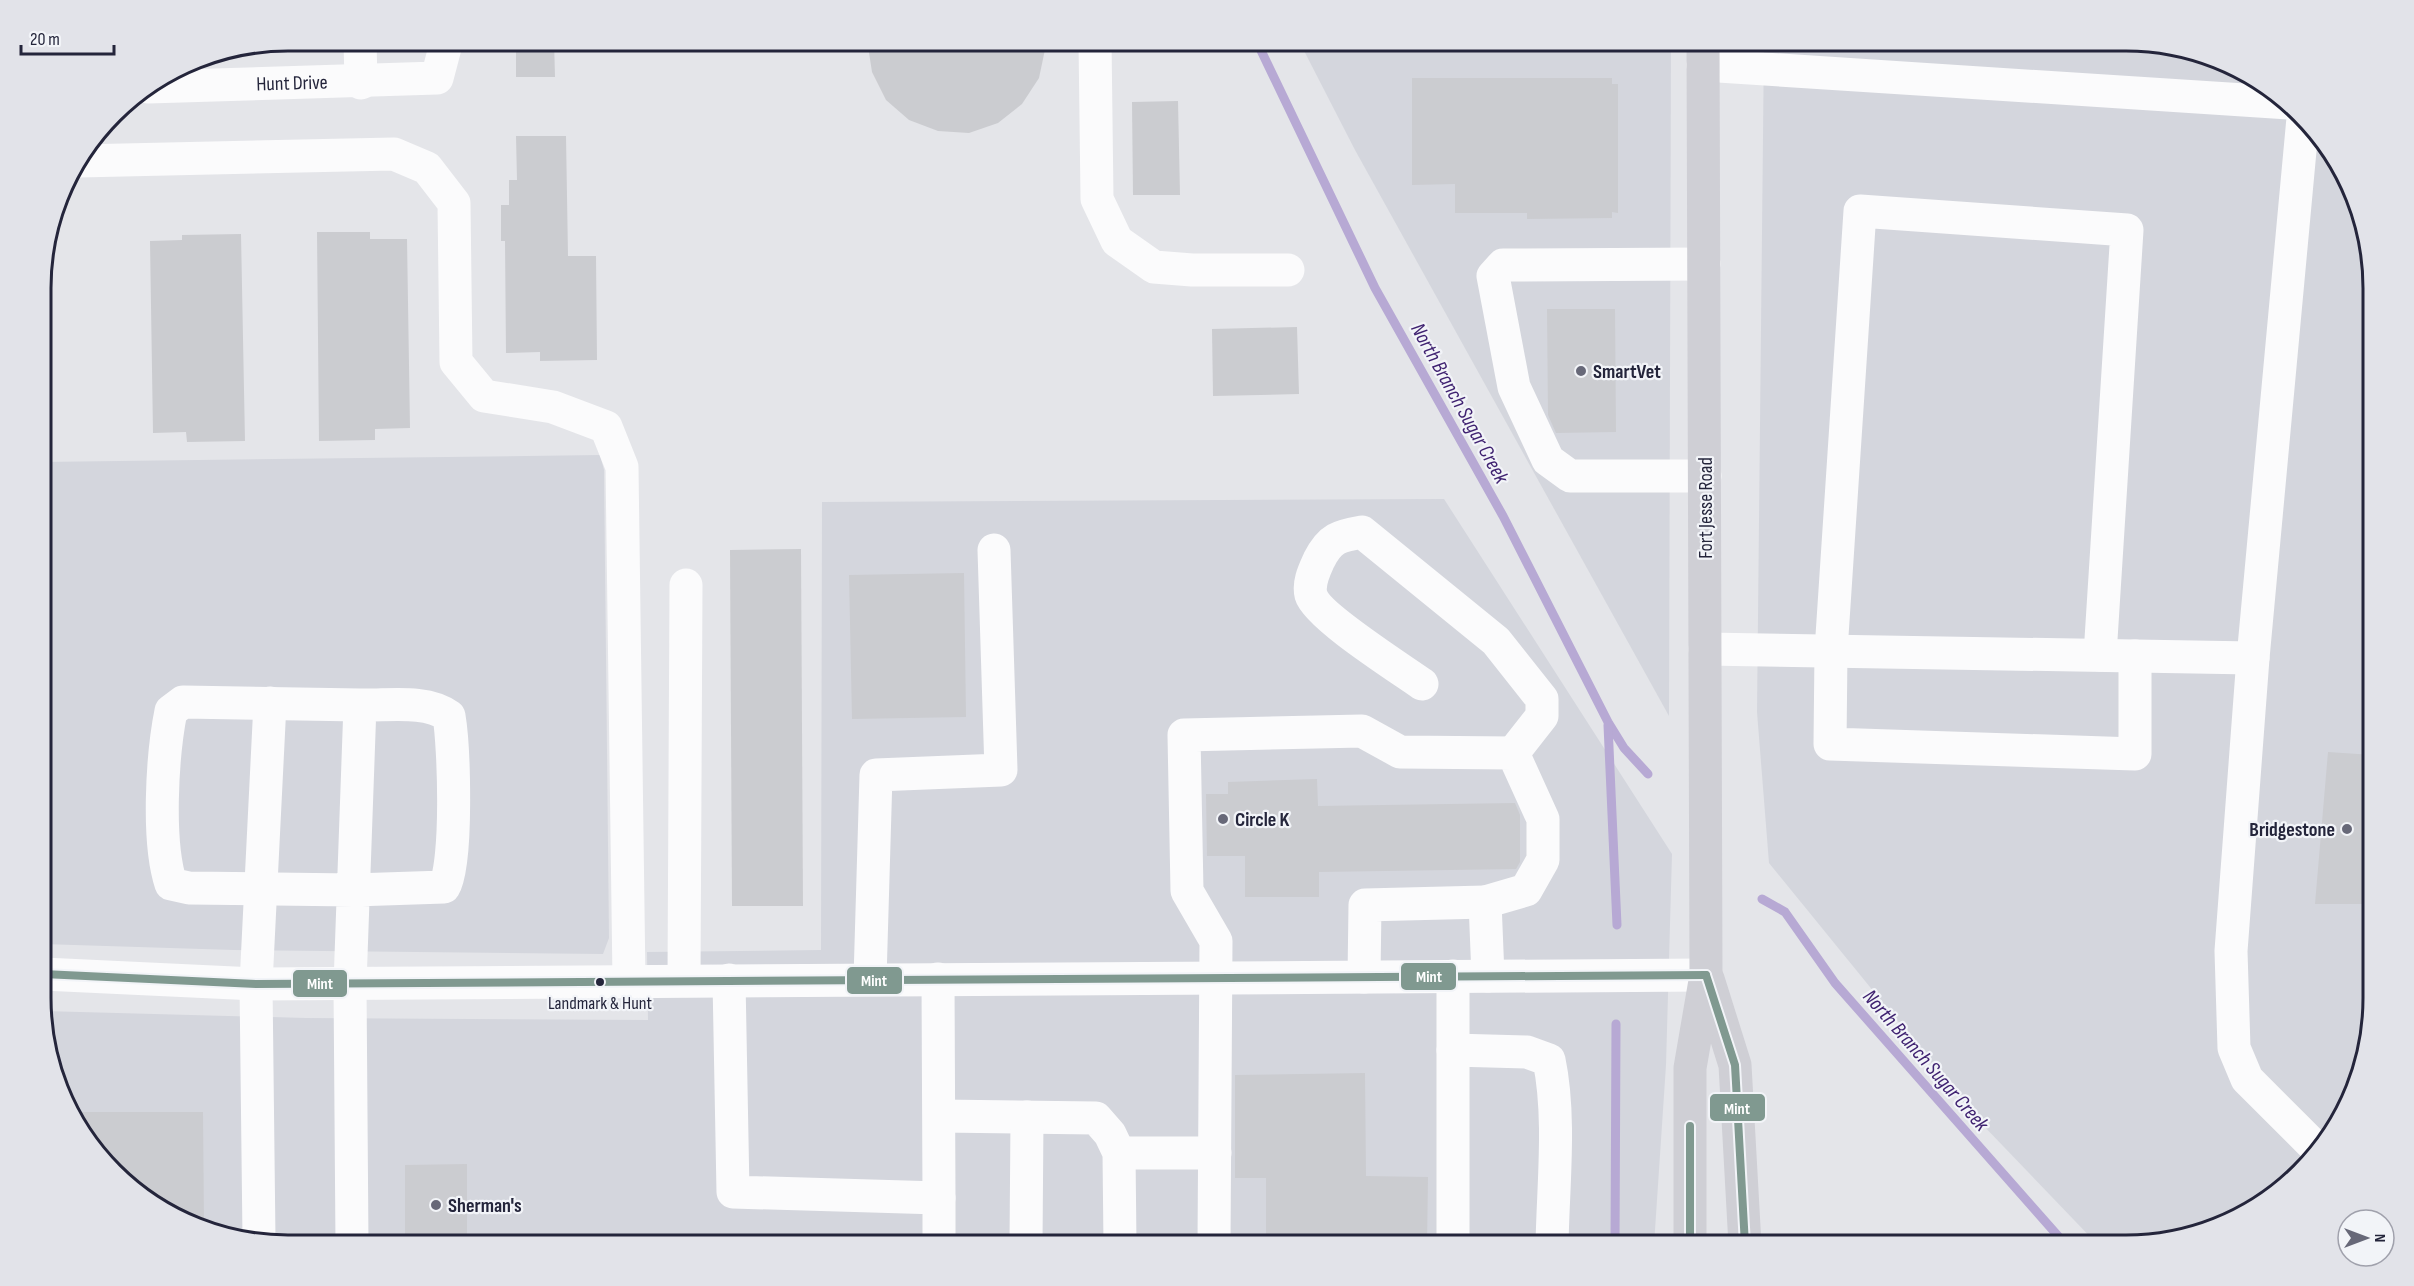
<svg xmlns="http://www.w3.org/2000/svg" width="2414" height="1286" viewBox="0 0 2414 1286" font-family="'Sofia Sans Condensed',sans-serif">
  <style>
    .built { fill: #d4d6dd }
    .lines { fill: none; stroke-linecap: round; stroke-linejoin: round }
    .stream { stroke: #b7a9d4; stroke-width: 9 }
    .building { fill: #cbccd0 }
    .minor { stroke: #fbfbfc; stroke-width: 33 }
    .major { stroke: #cfcfd5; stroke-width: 33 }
    .bus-1-casing { stroke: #f2f4f8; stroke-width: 12 }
    .bus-1 { stroke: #809990; stroke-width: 8 }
    .poi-dot { fill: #676878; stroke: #f2f4f8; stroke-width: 2 }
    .bus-dot { fill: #24253b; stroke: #f2f4f8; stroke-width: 2 }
    .labels { text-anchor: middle; stroke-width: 4.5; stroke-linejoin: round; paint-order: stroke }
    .bus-label { font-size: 18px; fill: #24253b; stroke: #f2f4f8 }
    .street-label { font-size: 20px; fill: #24253b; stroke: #f2f4f8 }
    .poi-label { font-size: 20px; font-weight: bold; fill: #24253b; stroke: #f2f4f8; text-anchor: start }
    .water-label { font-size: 21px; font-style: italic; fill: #402371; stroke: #f2f4f8 }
    .rim { fill: none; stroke: #24253b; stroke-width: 3 }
    .line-badge { stroke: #f2f4f8; stroke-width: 2 }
    .badge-label { font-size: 16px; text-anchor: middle; font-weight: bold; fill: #fff }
  </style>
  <rect width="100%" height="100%" fill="#e4e5e9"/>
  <g class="built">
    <path d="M1299,41H1671L1669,716L1355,150Z"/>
    <path d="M1764,41H2126L2236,66L2290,102L2332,150L2371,256L2373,999L2348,1108L2312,1162L2263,1204L2205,1232L2142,1245H2098L1979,1121L1769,863L1757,712Z"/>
    <path d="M600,455L604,470L609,938L603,954L234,950L42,944L41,462Z"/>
    <path d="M1444,499L1672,854L1666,1065L1654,1245H288L178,1220L125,1184L82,1136L43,1031V1011L306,1018L648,1020L647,952L821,950L822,502Z"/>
  </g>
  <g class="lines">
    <g class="stream">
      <path d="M1256,40L1375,288L1503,516L1608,722L1624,748L1648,774"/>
      <path d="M1608,725L1617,925"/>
      <path d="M1762,899L1785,912L1835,983L2066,1245"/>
      <path d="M1615,1245L1616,1024"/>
    </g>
  </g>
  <g class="building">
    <path d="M516,40H554L555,77H516Z"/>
    <path d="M867,40H1047L1039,78L1022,104L998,123L969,133L938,131L909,120L886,100L872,72Z"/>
    <path d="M1412,78H1612V84H1618V213L1612,212V218L1527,219V213H1455V184L1412,185Z"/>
    <path d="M1178,101L1180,195H1133L1132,102Z"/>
    <path d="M516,136H566L568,256H596L597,360L540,361V352L506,353L505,241H501V205H509V180H517Z"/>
    <path d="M317,232H370V239H407L410,428L375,429V440L319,441Z"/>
    <path d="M241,234L245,441L187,442L186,432L153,433L150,241L182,240V235Z"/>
    <path d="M1547,309H1615L1616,432L1556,433L1548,415Z"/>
    <path d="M1297,327L1299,394L1213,396L1212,329Z"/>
    <path d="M801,549L803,906H732L730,550Z"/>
    <path d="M964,573L966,717L852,719L849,575Z"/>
    <path d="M2328,752L2373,755V904H2315Z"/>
    <path d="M1317,779L1318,806L1515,803L1520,815V862L1516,869L1319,872V897H1245V856H1207L1206,794H1228V782Z"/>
    <path d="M1365,1073L1366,1176L1428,1177L1427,1245H1266V1178H1235V1075Z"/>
    <path d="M73,1112H203L204,1226L178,1220L125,1184L82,1136Z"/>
    <path d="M467,1164V1245H405V1165Z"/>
  </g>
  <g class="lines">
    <g class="minor">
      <path d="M360,40L361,83"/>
      <path d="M1095,40L1097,199L1117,241L1154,267L1192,270H1288"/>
      <path d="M1703,65L2290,103"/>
      <path id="s1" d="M148,87L437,78L447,40"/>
      <path d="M79,161L394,154L427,168L454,203L456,362L484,396L553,407L606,427L622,467L629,981"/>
      <path d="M1704,264L1503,265L1493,276L1514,387L1548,460L1570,476H1705"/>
      <path d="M1705,649L2253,658L2303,118"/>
      <path d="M2100,655L2127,230L1860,211L1831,651L1830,744L2135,754V656"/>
      <path d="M2253,658L2231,951L2234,1048L2247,1079L2319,1151"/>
      <path d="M1422,684C1401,669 1317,616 1311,595C1308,583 1314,571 1319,560C1330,538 1339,536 1362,532L1496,641L1542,699V716L1513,753"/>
      <path d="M43,974L256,984L1706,975"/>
      <path d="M1453,976V1245"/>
      <path d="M1364,977L1365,905L1485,902"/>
      <path d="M870,979L876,775L1001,770L994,550"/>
      <path d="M684,980L686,585"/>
      <path d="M729,980L733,1192L939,1198L938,979"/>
      <path d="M1453,1050L1527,1052L1549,1060C1561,1117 1553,1186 1552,1245"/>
      <path d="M940,1116L1096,1118L1110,1134L1119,1153L1120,1245"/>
      <path d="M1119,1153H1215"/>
      <path d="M939,1198V1245"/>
      <path d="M259,1239L256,984L270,703"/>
      <path d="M352,1245L350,984L360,705L183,702L171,711C162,756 157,842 171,884L189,888L354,890L444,887C458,864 454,746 449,716C426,699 387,706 360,705"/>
      <path d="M1026,1245L1027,1117"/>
      <path d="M1214,1245L1216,941L1187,891L1184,735L1362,731L1400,752L1513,753L1543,819V860L1526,890L1485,902L1488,976"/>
    </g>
    <g class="major">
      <path d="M1708,979L1735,1065L1745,1245"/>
      <path d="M1690,1245V1068L1706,975L1703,40"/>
    </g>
    <g class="bus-1-casing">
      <g id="bus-1">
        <path d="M43,974L256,984L1706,975"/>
        <path d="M1706,975L1735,1065L1745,1245"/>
        <path d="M1690,1126V1245"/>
      </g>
    </g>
    <use href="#bus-1" class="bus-1"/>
  </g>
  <g class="poi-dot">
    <circle cx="1581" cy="371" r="6"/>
    <circle cx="1223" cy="819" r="6"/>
    <circle cx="2347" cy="829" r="6"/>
    <circle cx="436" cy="1205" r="6"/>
  </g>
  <circle class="bus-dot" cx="600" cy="982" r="5"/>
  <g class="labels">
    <g class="bus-label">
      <text x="600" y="1009">Landmark &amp; Hunt</text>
    </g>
    <g class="street-label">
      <text dy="7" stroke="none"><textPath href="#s1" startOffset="144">Hunt Drive</textPath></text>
      <text transform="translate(1705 508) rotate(-90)" y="7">Fort Jesse Road</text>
    </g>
    <g class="poi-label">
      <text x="1593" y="378">SmartVet</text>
      <text x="1235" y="826">Circle K</text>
      <text x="2335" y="836" text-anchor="end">Bridgestone</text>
      <text x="448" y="1212">Sherman's</text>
    </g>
    <g class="water-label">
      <text transform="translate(1460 403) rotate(61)" y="7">North Branch Sugar Creek</text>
      <text transform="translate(1926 1060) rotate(49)" y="7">North Branch Sugar Creek</text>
    </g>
  </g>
  <path d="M0 0H2414V1286H0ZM288 51H2126A237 237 0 0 1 2363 288V998A237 237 0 0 1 2126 1235H288A237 237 0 0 1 51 998V288A237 237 0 0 1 288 51Z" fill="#e2e3e9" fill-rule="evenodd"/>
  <path class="rim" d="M288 51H2126A237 237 0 0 1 2363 288V998A237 237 0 0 1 2126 1235H288A237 237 0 0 1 51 998V288A237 237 0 0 1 288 51Z"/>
  <g class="line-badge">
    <rect x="1400" y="962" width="57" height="29" rx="6" fill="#809990"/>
    <rect x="846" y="966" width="57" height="29" rx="6" fill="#809990"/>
    <rect x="292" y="969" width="56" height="29" rx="6" fill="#809990"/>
    <rect x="1709" y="1093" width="57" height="29" rx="6" fill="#809990"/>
  </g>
  <g class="badge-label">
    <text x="1429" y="982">Mint</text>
    <text x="874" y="986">Mint</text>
    <text x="320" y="989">Mint</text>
    <text x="1737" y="1114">Mint</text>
  </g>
  <g transform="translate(2366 1238) rotate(90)"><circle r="28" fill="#f2f4f8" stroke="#a0a1ac" stroke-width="1.5"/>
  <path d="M0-4.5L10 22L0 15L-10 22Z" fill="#676878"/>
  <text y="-9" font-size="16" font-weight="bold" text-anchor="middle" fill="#24253b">N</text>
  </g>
  <path d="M21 45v9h93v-9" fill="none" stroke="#24253b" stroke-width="3"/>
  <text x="30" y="45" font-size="18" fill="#24253b" stroke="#f2f4f8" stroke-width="4.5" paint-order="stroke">20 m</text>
</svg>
